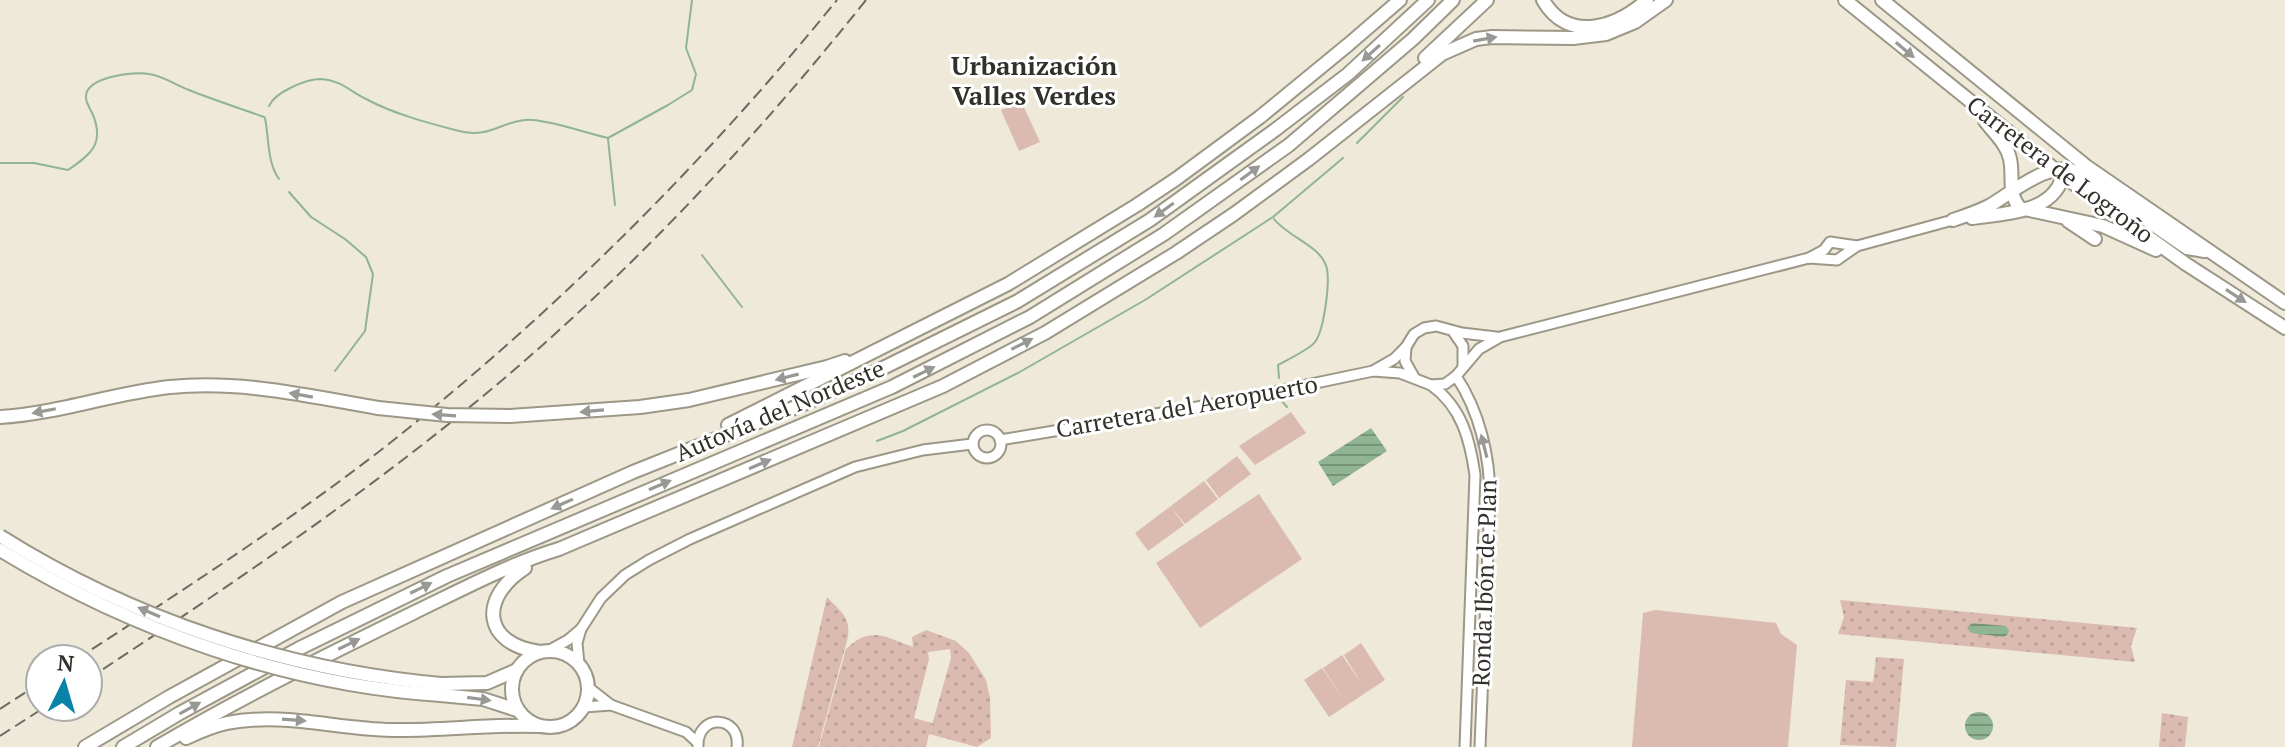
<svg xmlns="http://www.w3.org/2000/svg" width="2285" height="747" viewBox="0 0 2285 747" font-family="'PT Serif',serif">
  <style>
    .park { fill: url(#park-dots); fill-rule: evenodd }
    .garden { fill: #dbbbb0 }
    .water { fill: url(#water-rules) }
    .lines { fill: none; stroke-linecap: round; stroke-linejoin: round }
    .stream { stroke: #91b493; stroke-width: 2 }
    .secondary-casing { stroke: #9c9787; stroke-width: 13 }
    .highway-casing { stroke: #9c9787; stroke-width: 16 }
    .secondary { stroke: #fff; stroke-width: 9 }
    .highway { stroke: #fff; stroke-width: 12 }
    .rail { stroke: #6d6a61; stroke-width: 2; stroke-dasharray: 12 6; stroke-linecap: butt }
    .highway-bridge-casing { stroke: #9c9787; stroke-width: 16; stroke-linecap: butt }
    .highway-bridge { stroke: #fff; stroke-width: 12 }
    .oneway { fill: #989894 }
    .labels { text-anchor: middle; stroke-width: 6; stroke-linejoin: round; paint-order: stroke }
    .street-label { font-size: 24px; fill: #32302a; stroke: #fff }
    .neighbourhood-label { font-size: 26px; font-weight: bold; fill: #32302a; stroke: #fff }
  </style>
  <defs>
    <pattern id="park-dots" width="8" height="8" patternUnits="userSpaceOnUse" patternTransform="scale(2)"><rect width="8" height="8" fill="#dbbbb0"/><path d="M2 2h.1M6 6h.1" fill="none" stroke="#bca198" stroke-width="1.8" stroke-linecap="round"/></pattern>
    <pattern id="water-rules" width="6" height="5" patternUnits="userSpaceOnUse" patternTransform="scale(2)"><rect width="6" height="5" fill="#91b493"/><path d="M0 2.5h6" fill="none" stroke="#779378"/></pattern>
  </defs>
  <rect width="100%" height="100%" fill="#eee9d8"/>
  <g class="park">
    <path d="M827,597C840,611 851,617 848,637L818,747H792Z"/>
    <path d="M1840,600L2137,628L2131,646L2135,662L1838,634L1844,617Z"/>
    <path d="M926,630L956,641L969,653L986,680L990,698L991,738L977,747L929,734L926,747H819L846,649C871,625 885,637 913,647L912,637ZM950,649L951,658L930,732L932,723L914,718L929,659L928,652Z"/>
    <path d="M1876,657L1904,659L1896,747L1840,745L1846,680L1873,682Z"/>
    <path d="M2162,713L2188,717L2185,747H2159Z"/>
  </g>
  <g class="garden">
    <path d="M1021,101L1040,142L1019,151L1001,110Z"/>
    <path d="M1291,412L1306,433L1255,465L1239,446Z"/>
    <path d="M1237,456L1251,474L1219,498L1206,480Z"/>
    <path d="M1204,481L1218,499L1185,524L1171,507L1184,525L1148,551L1135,533Z"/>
    <path d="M1259,494L1302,559L1200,628L1156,563Z"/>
    <path d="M1655,610L1776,623L1781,634L1797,645L1788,747H1632L1643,613Z"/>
    <path d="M1361,643L1385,680L1329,717L1304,680L1322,668L1344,700L1323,668L1342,655L1361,683L1344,655Z"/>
  </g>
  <g class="water">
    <path d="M1371,428L1387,451L1333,486L1318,462Z"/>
    <path d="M1972,623L2006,626L2009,631L2008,634L2004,637L1971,633L1967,628Z"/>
    <circle cx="1979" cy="726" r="14"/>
  </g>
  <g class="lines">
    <g class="stream">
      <path d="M269,106C275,92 306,79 321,79C340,80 350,91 366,99C394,114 428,123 459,131C489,138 497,124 524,120C539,117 590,134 608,138L668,105L692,90L696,74L686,48L692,0"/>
      <path d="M265,118C269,138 267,162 279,179"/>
      <path d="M608,139L615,205"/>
      <path d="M1357,143L1403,97"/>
      <path d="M0,163H34L68,170C90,155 105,144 93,115C91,110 86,103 86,98C84,77 134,71 149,74C163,76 176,85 189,90C214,100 239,108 264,117"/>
      <path d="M289,192L311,217L345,239L366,257L373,274L365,331L335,371"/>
      <path d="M1274,219C1286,235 1318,246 1325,263C1332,276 1324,330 1315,342C1310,349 1287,360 1278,365L1279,378"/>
      <path d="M702,255L742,307"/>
      <path d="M1281,400L1287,407"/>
      <path d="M877,441L903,431L1018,373L1145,300L1273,217L1343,158"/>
    </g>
    <g class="secondary-casing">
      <g id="secondary">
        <path d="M1809,258L1824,250L1830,242L1857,246"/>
        <path d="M1454,333L1463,346V366"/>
        <path d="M1406,347L1405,361L1414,377"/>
        <path d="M1373,371L1400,373L1431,385L1445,384L1456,376L1479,349L1500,337L1809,258L1837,260L1857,246L1953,220"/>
        <path d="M1456,376C1480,412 1490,457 1490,499L1480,747"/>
        <path d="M1431,385C1462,407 1470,440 1475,475L1465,747"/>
        <circle cx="987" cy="444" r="14"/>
        <path d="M1000,440L1221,403L1373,371L1394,359L1406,347L1414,334L1424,328L1436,326L1462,333L1496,337"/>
        <path d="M548,651L568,640L581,629L601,598L625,575L649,560L690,539L855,467L923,450L972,444"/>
        <path d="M579,664L577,643L581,629"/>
        <path d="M588,687L611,705L686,732L697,742"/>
        <path d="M584,707L611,705"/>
        <path d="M698,746C697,713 741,715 737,747"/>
      </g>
    </g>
    <g class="highway-casing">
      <g id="highway">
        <path d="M1543,0C1568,44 1617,27 1647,0"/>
        <path d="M1845,0L2063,176L2186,264L2285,328"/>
        <path d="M1882,0L2086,166L2285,303"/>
        <path d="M1425,58L1487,0"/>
        <path d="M1985,121C1994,133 2007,144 2010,159C2014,177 2007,193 2020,208L2103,226L2156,250"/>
        <path d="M1972,218C2007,213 2058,213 2064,170"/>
        <path d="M1953,220C1965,216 1977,212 1989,206C2012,193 2053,156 2080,174L2187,248L2205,251"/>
        <path d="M2068,221L2095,239"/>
        <path d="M510,416L640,407L689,400L827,367L845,361"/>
        <path d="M0,417C57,414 113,393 170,387C241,380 309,396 378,408"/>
        <path d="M728,425L1008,284L1137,205L1176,179L1260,117L1349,44L1400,0"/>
        <path d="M525,568C479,598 482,644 540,652"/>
        <circle cx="550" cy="689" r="38"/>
        <path d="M441,684L487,683L517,670"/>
        <path d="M440,695L483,699L517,710"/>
        <path d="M186,738C199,732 213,726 227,723C282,712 336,729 392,730C441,731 489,724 539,726"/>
        <path d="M85,747L169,697L342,602L633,472L806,403L881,369L1018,301L1150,220L1275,130L1348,74L1428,0"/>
        <path d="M123,747L180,713L298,649L447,576L892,387L1030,317L1164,234L1289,145L1413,39L1453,0"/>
        <path d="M157,747C240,698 327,655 413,613C461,590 509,564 559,549L943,386L1045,333L1176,253L1234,214L1309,159L1442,54L1476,39L1492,37L1573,38L1606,34L1635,22L1666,0"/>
      </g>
    </g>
    <use href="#secondary" class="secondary"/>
    <use href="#highway" class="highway"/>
    <g class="rail">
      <path d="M77,659C180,592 284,525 381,450C550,317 702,166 837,0"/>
      <path d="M88,679C228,587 366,494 494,387C631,272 755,139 866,0"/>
      <path d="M0,709L40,683"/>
      <path d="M0,736L45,707"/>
    </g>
    <g class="highway-bridge-casing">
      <g id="highway-bridge">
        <path d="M378,408L447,415L510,416"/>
        <path d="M0,536C132,619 285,670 441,684"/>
        <path d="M0,550C131,630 286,685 440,695"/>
      </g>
    </g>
    <use href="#highway-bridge" class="highway-bridge"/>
  </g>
  <defs><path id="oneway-solid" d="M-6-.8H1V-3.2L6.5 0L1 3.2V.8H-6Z" transform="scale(2)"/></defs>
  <g class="oneway">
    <use href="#oneway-solid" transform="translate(1485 39) rotate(-10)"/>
    <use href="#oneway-solid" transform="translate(1905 50) rotate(40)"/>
    <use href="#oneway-solid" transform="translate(1371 53) rotate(138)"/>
    <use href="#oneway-solid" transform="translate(1250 173) rotate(-36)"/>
    <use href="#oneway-solid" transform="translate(1164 210) rotate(144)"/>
    <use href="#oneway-solid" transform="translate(2236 296) rotate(33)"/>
    <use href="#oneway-solid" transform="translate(1022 344) rotate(-27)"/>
    <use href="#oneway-solid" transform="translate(924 372) rotate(-26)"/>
    <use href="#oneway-solid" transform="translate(787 377) rotate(166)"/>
    <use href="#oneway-solid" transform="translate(301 395) rotate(-170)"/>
    <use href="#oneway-solid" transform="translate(44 411) rotate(169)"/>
    <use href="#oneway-solid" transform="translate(592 411) rotate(175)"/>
    <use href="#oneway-solid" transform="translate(444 415) rotate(-176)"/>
    <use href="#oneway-solid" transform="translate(1484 446) rotate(-104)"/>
    <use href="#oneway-solid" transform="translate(760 464) rotate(-23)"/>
    <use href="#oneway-solid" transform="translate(660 485) rotate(-23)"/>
    <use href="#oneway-solid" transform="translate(562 504) rotate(156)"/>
    <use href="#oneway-solid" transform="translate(421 588) rotate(-26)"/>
    <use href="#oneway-solid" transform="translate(149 612) rotate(-157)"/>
    <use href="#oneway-solid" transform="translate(349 644) rotate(-26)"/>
    <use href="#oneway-solid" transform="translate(479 699) rotate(8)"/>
    <use href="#oneway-solid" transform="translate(190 708) rotate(-29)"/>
    <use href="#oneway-solid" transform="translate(294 720) rotate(4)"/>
  </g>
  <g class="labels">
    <g class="street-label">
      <text transform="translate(2060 170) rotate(37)" y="8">Carretera de Logroño</text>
      <text transform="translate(1187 407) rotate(-10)" y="8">Carretera del Aeropuerto</text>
      <text transform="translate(780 411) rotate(-23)" y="8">Autovía del Nordeste</text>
      <text transform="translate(1485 583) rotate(-88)" y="8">Ronda Ibón de Plan</text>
    </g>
    <g class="neighbourhood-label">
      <text x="1034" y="75">Urbanización<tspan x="1034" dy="30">Valles Verdes</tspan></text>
    </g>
  </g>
  <g transform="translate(64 683) rotate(5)"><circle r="38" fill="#ffffff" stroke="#adacaa" stroke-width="2"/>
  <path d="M0-6L14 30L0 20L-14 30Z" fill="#0882a7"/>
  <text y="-12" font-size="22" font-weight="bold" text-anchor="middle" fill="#32302a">N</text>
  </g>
</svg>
